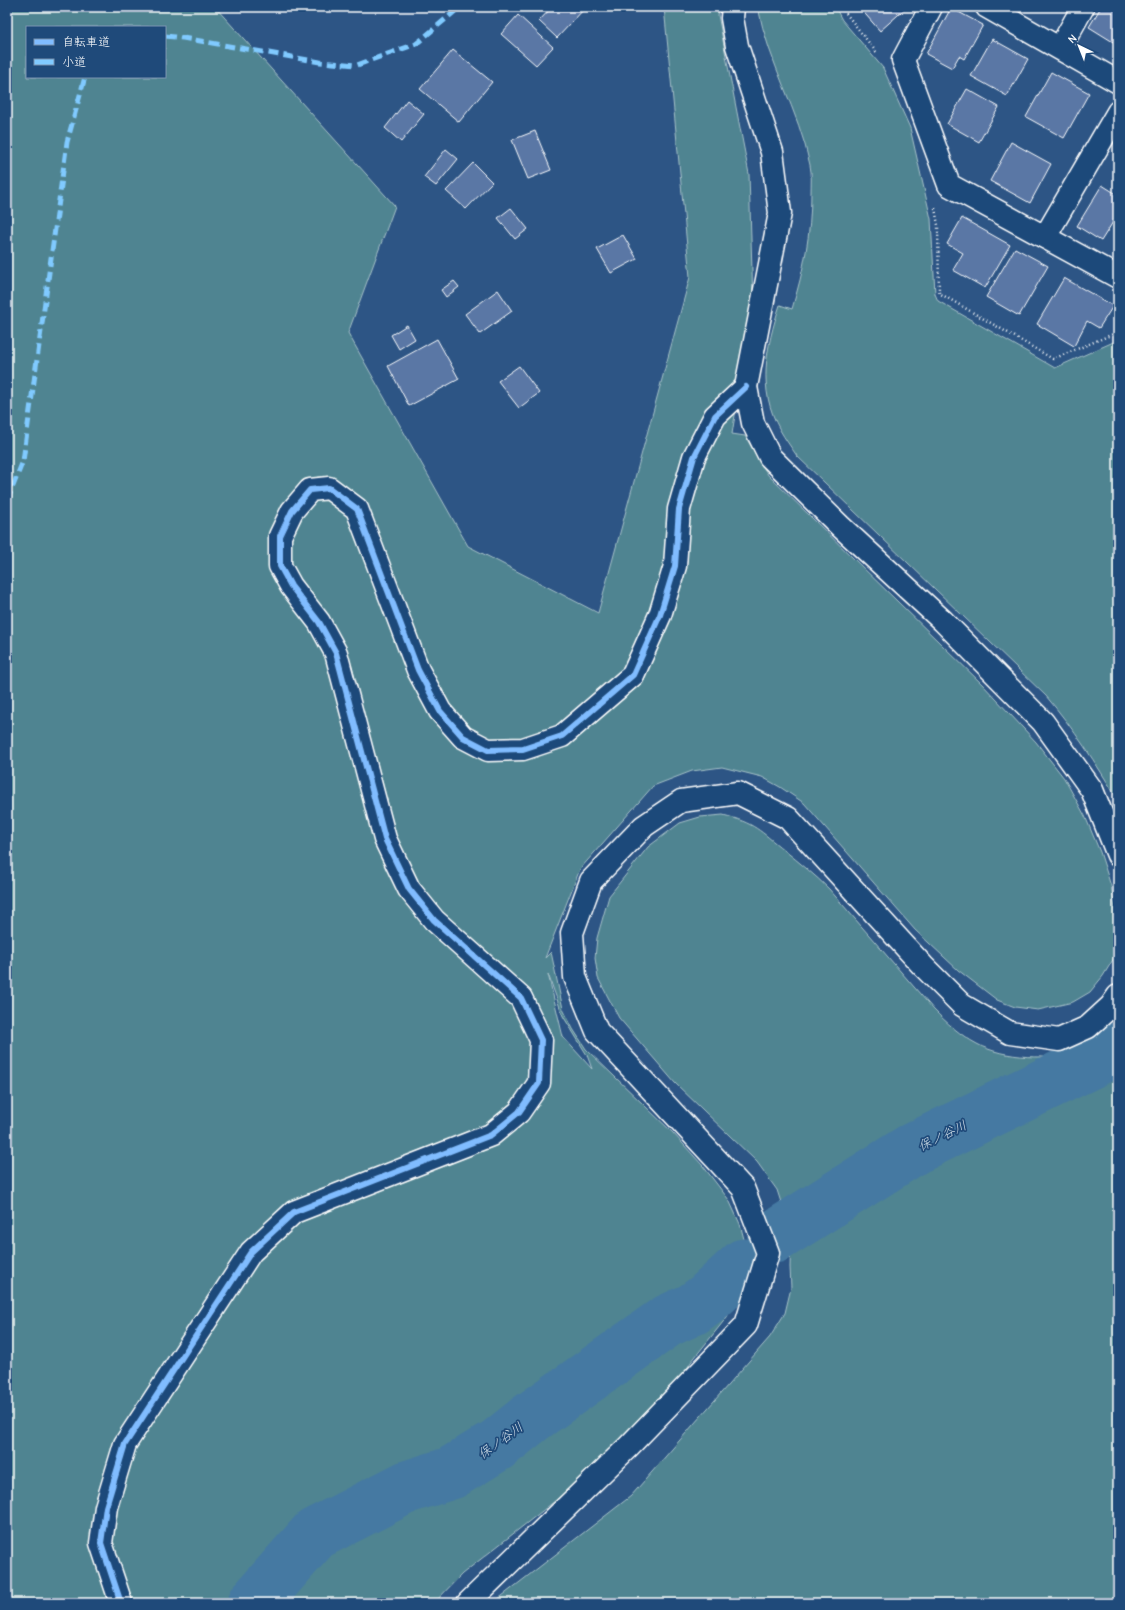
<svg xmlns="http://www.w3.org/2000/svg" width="1125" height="1610" viewBox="0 0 1125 1610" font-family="'Comic Neue','Klee One',sans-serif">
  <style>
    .green { fill: #4f8491; stroke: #a7c2c8; fill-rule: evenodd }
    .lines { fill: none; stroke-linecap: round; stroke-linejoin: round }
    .river { stroke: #4579a2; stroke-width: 53 }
    .building { fill: #5a77a5; stroke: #fff }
    .minor-casing { stroke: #fff; stroke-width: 25 }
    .tertiary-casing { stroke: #fff; stroke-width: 25 }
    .path { stroke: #fff; stroke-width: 2.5; stroke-dasharray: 1 3; stroke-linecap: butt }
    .minor { stroke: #1f4a7a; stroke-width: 22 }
    .tertiary { stroke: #1f4a7a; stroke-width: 22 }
    .quiet { stroke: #80caff; stroke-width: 5; stroke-dasharray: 10 5; stroke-linecap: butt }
    .cycleway-casing { stroke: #1f4a7a; stroke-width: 8 }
    .cycleway { stroke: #80bcff; stroke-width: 6 }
    .labels { text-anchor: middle; stroke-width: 3.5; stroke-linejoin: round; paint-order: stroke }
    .water-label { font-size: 13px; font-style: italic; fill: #d0dee8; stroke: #1f4a7a }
  </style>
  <rect width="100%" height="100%" fill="#2d5585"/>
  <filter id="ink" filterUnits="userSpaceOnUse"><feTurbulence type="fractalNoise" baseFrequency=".025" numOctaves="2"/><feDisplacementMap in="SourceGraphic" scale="8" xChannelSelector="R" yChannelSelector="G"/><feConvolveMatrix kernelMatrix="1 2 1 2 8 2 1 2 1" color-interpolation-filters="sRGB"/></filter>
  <g filter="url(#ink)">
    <g class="green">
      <path d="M7,7H215L395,206L348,333L468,546L598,613L690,277L664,7H720L718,15L749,174L753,303L732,434L745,436L768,475L983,685L1036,742L1064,778L1085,816L1100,852L1111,886L1116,915L1117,937L1114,958L1103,976L1090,992L1073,1002L1038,1010L1015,1007L997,1000L958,970L915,930L804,803L780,787L762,777L722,767L692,771L653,786L580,869L545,958L551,952L563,1009L573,1029L586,1049L673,1133L703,1166L729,1200L740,1224L745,1243V1269L741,1290L727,1317L691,1362L675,1388L593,1471L462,1574L434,1603H7ZM27,27H165V77H27ZM548,974L563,1016L587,1055L592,1069L563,1037Z"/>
      <path d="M758,7H835L842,20L883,68L910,128L931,219L935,294L938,301L1055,368L1118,340V800C1096,763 1074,729 1046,696L797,456C791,447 785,439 780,430C757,389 766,347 780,305L792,309C804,269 811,235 811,193C811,184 812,174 810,165C799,111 768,62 758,7Z"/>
      <path d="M723,815C755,823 760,831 784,850C800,863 815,875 829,889L934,1010C947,1023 960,1035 977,1044C1004,1059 1050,1060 1079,1052C1094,1048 1107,1038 1118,1028V1603H493L631,1496L770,1337L785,1313L791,1288L790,1267L791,1233L777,1190L757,1162L675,1083L619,1018L598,978L595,958L597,938L609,896L648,847L680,823L700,817Z"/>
    </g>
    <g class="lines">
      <g class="river">
        <path d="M774,1237L913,1149L1118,1049"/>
        <path d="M254,1603L315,1534L407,1487L451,1473L497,1445L532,1417L667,1321L693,1309L708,1298L744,1265"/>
      </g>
    </g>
    <g class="building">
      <path d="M552,7H586L557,38L539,21Z"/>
      <path d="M859,7H907L880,31Z"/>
      <path d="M1101,7H1118V45L1089,27Z"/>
      <path d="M951,8L983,25L964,59L959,56L952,68L926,54Z"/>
      <path d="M518,15L553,47L536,65L501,34Z"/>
      <path d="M992,39L1028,59L1007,96L971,76Z"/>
      <path d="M453,50L492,82L459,122L420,89Z"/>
      <path d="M1051,72L1089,93L1064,138L1026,117Z"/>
      <path d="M967,89L999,107L979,142L947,124Z"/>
      <path d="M407,100L424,114L401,142L385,128Z"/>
      <path d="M535,131L551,170L528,179L512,140Z"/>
      <path d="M1011,142L1051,164L1030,203L990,181Z"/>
      <path d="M446,149L458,159L436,186L424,177Z"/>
      <path d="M473,163L492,182L466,209L446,191Z"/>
      <path d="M1102,185L1118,195V214L1101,241L1077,226Z"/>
      <path d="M511,208L528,229L515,239L498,218Z"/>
      <path d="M962,218L1010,245L985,288L953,270L963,253L947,244Z"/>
      <path d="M623,235L637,259L611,273L597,249Z"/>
      <path d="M1015,248L1048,266L1019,316L986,297Z"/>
      <path d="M1064,278L1113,306L1099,328L1087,321L1074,346L1037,324Z"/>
      <path d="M454,281L459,287L446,297L441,290Z"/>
      <path d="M498,290L512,311L480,334L465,314Z"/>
      <path d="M407,325L415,339L399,349L391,335Z"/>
      <path d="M437,339L459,379L409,406L388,366Z"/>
      <path d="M519,366L539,393L519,408L498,381Z"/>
    </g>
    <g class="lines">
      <g class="minor-casing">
        <g id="minor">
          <path d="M931,7L903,60L949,185L1118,277"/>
          <path d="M987,7L1118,82"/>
          <path d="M1060,48L1083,7"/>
          <path d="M1045,237L1118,112"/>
          <path d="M121,1603L101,1543L106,1507L125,1444L251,1252L294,1212L491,1135L519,1112L539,1083L541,1040L521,998L434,920L409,889L385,839L336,653L319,622L291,586L280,566V536L292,511L310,490L329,488L357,509L418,670L440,711L463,737L488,750L523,749L562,736L633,675L660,615L675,566L679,509L694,457L715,416L746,387"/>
        </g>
      </g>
      <g class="tertiary-casing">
        <g id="tertiary">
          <path d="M733,7L732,18L737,46L772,152L780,213L746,387L753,423L770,457L840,526L943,621L1043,722L1092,790L1118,855"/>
          <path d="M468,1603L628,1447L746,1325L768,1253L743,1188L597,1031L575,977L572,933L591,881L644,826L681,801L738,793L788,818L923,966L962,1005L1010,1033L1059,1040L1088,1027L1111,1006L1118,996"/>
        </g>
      </g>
      <g class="path">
        <path d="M841,7L877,53"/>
        <path d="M935,208L938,225L939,293L1053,359L1118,332"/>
      </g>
      <use href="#minor" class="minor"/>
      <use href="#tertiary" class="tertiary"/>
      <g class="quiet">
        <path d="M165,36L183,38L320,62L357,65L416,44L460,7"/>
        <path d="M7,501L23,461L67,142L85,77"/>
      </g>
      <g class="cycleway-casing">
        <path id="cycleway" d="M121,1603L101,1543L106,1507L125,1444L251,1252L294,1212L491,1135L519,1112L539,1083L541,1040L521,998L434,920L409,889L385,839L336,653L319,622L291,586L280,566V536L292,511L310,490L329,488L357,509L418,670L440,711L463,737L488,750L523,749L562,736L633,675L660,615L675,566L679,509L694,457L715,416L746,387"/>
      </g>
      <use href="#cycleway" class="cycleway"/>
    </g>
  </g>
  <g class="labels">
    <g class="water-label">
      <text transform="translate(942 1135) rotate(-26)" y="5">保ノ谷川</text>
      <text transform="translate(500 1440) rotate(-36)" y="5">保ノ谷川</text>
    </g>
  </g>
  <rect width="1125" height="1610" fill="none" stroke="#1f4a7a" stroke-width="24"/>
  <rect x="12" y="12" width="1101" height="1586" fill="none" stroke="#fff" stroke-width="1.5" filter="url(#ink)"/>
  <rect x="26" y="26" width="140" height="52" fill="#1f4a7a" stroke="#7992af"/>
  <rect x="34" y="39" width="20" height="6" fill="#80bcff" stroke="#7992af"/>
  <text x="62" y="46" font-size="12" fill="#ffffff">自転車道</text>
  <rect x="34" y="59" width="20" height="6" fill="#80caff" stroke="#7992af"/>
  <text x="62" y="66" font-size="12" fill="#ffffff">小道</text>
  <g transform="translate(1079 46) rotate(317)" stroke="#1f4a7a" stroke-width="3" paint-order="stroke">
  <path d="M0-3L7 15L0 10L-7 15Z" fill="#ffffff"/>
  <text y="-6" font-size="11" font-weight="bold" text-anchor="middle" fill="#ffffff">N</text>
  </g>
</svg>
